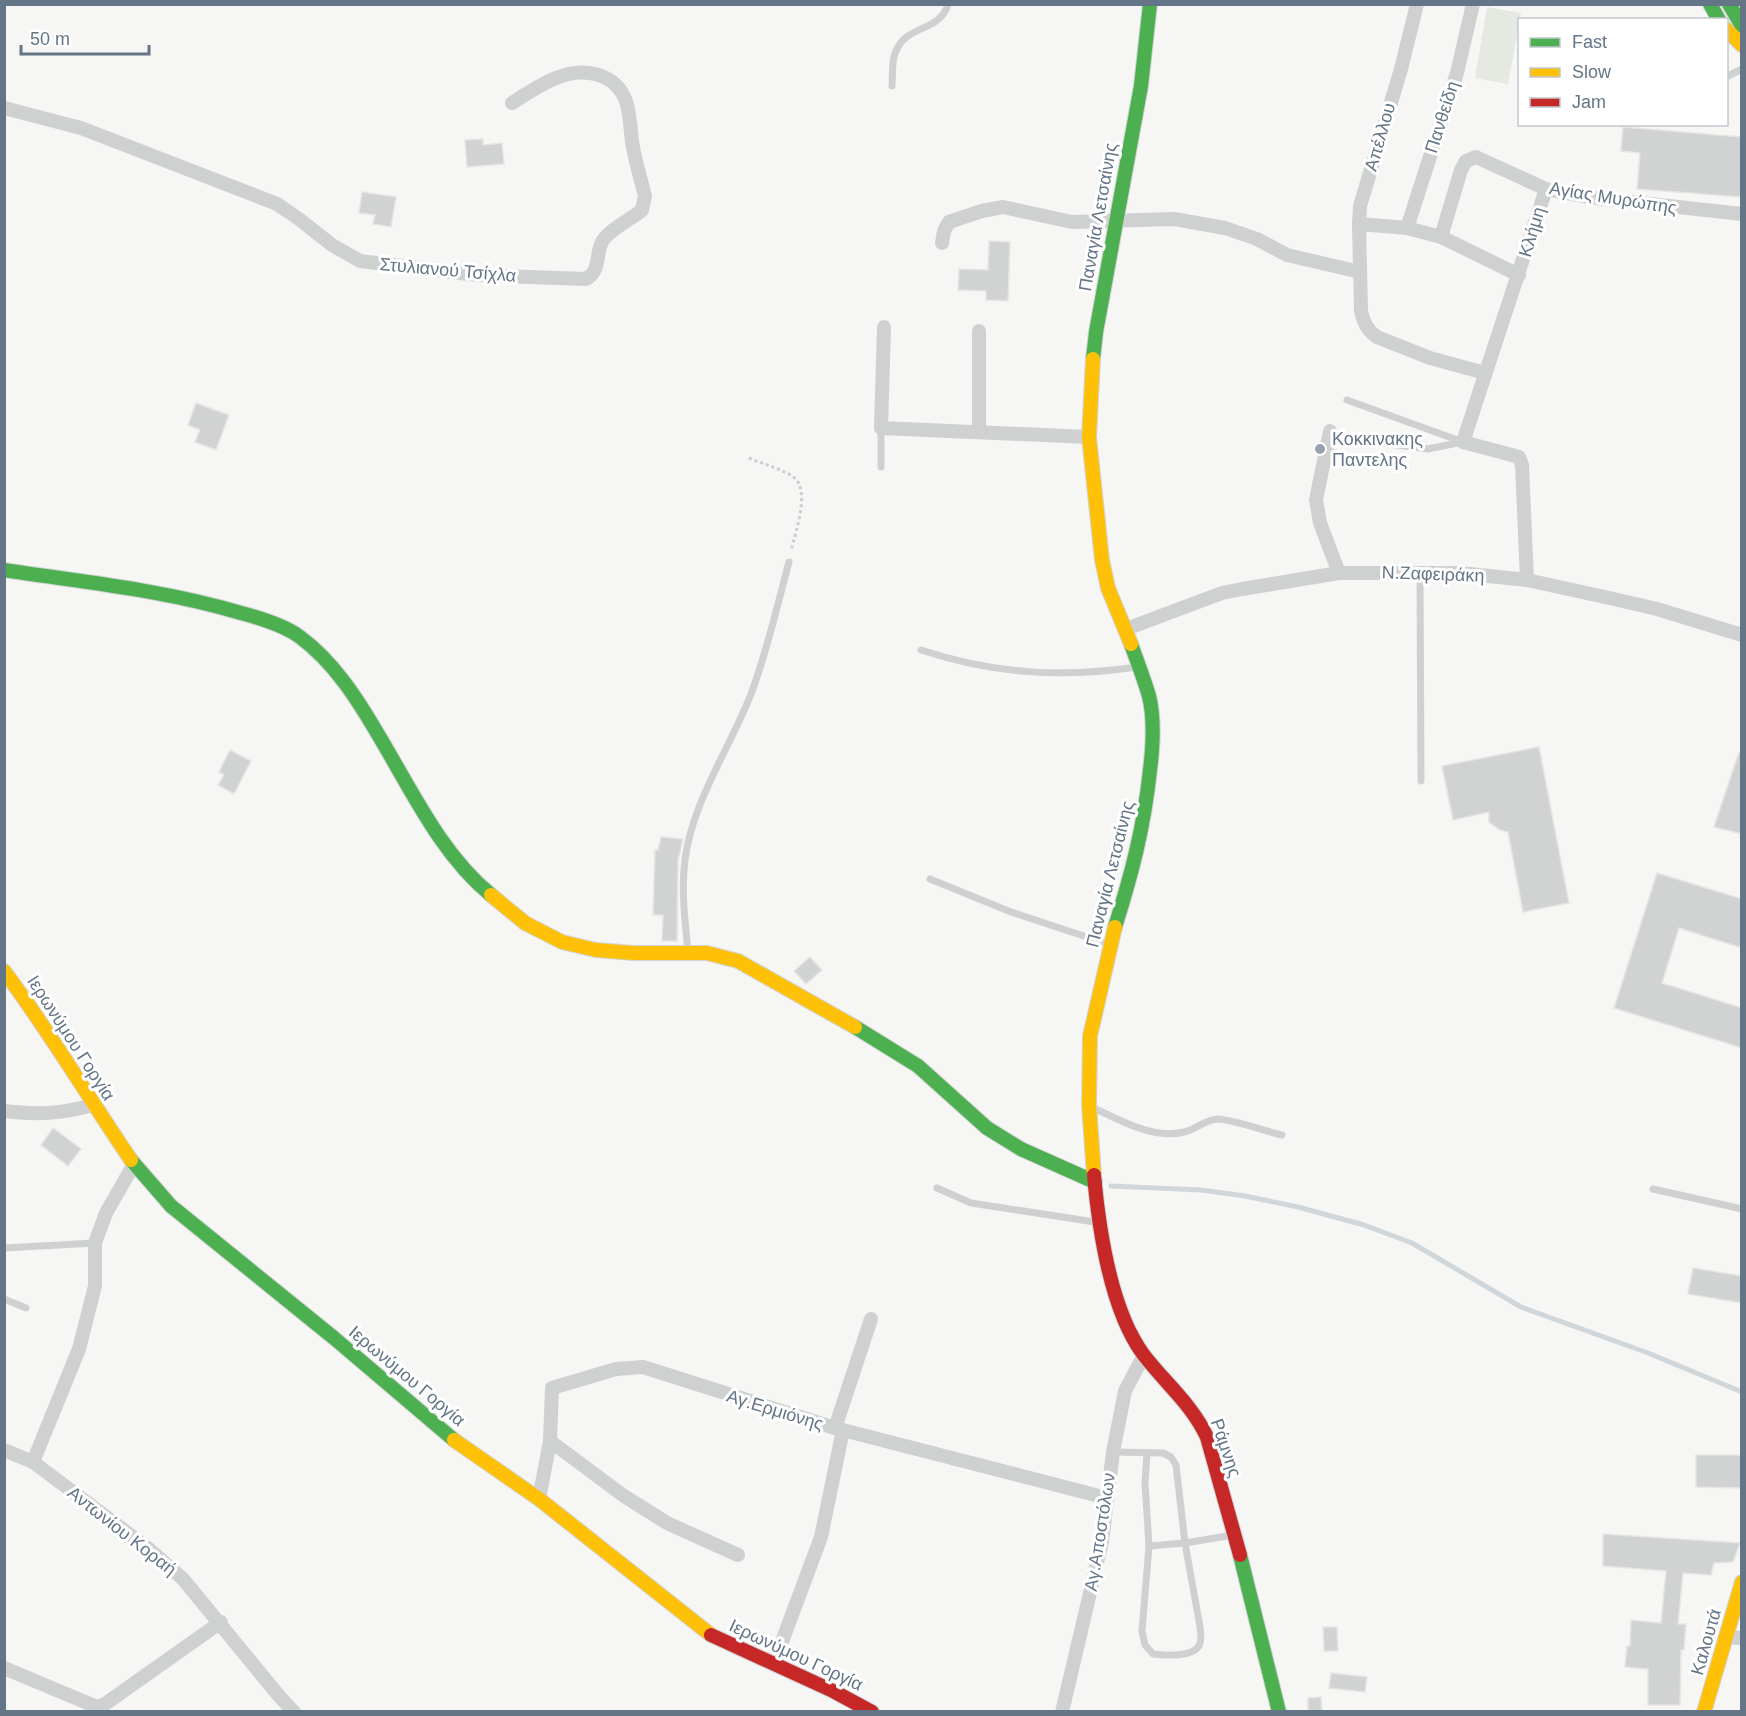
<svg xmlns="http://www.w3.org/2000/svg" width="1746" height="1716" viewBox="0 0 1746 1716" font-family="Helvetica,sans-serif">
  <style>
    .green { fill: #e5e9e2 }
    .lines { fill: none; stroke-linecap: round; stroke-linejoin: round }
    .stream { stroke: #d0d7da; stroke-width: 5 }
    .building { fill: #d1d2d2; stroke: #e5e5e4; stroke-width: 1.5 }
    .fast-casing { stroke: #d1d3d4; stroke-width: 16 }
    .slow-casing { stroke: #d1d3d4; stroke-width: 16 }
    .jam-casing { stroke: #d1d3d4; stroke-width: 16 }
    .path { stroke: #cccdce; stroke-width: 3; stroke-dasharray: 3 3; stroke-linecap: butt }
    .lane { stroke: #cfd1d1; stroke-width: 7 }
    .street { stroke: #cfd1d1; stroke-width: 14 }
    .fast { stroke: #4caf50; stroke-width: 14 }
    .slow { stroke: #ffc107; stroke-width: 14 }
    .jam { stroke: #c62828; stroke-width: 14 }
    .poi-dot { fill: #96a2ac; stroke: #fff; stroke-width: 2 }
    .labels { text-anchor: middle; stroke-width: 6; stroke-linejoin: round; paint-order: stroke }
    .street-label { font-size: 18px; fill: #637586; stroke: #fff }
    .poi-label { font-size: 18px; fill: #637586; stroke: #fff; text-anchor: start }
  </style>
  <rect width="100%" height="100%" fill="#f6f6f4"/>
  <path class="green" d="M1487,7L1521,13L1508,84L1475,78Z"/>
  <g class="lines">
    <path class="stream" d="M1111,1186L1201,1190L1245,1196L1298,1207L1364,1225L1412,1243L1521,1307L1648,1353L1742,1392"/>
  </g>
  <g class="building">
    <path d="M1623,127L1742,137V197L1637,189L1640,153L1621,151Z"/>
    <path d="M483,139V145L502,143L504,164L467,167L465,140Z"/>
    <path d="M362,192L396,197L391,227L373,224L375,215L359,213Z"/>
    <path d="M989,241L1010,242L1008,301L986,300V291L958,290L959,269L988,270Z"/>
    <path d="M196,403L229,415L216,450L195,442L200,430L188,425Z"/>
    <path d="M1539,747L1569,903L1523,912L1508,832L1500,830L1489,822V812L1453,820L1442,766Z"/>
    <path d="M230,750L251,761L234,794L218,785L224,775L219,772Z"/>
    <path d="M1739,752L1742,753V834L1714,827Z"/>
    <path d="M661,837L683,839L678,860L677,941H662L663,915H653L655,850H658Z"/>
    <path d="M1657,873L1742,899V948L1679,928L1662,983L1742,1008V1048L1614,1008Z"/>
    <path d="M810,957L822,970L806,984L794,971Z"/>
    <path d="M53,1128L81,1149L68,1166L41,1145Z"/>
    <path d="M1693,1268L1742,1276V1303L1688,1294Z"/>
    <path d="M1696,1455H1742V1488L1696,1487Z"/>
    <path d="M1603,1534L1740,1543L1733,1562L1714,1563L1711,1575L1683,1573L1678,1624H1686L1684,1650H1681L1680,1705H1648V1669L1625,1667L1627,1646H1630L1631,1620L1661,1623L1666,1571L1603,1566Z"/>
    <path d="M1323,1627H1337L1338,1651H1324Z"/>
    <path d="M1331,1673L1367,1677L1365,1692L1329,1688Z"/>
    <path d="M1321,1697L1322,1712H1308V1698Z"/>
  </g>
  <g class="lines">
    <g class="fast-casing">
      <g id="fast">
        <path d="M1710,4L1719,20"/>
        <path d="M1729,4L1742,26"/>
        <path d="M1093,359L1096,332L1141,86L1150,4"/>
        <path d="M4,570C83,582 165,590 241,613C260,618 284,625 300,637C334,662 358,700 379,736C412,791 441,854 491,895"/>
        <path d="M1115,927C1132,873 1144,827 1150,770C1153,746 1155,720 1149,696C1144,679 1137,661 1131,644"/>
        <path d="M855,1027L918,1066L987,1128L1021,1149L1095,1182"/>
        <path d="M131,1160L171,1206L334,1338L454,1440"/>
        <path d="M1240,1555L1279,1712"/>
      </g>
    </g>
    <g class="slow-casing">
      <g id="slow">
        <path d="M1726,29L1742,45"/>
        <path d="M1093,359L1089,437L1102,560L1108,588L1131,644"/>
        <path d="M491,895L525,923L562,942L596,950L633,953H707L738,961L855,1027"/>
        <path d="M4,971C50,1032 88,1097 131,1160"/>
        <path d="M1094,1175L1089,1105L1090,1036L1115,927"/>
        <path d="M454,1440L539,1499L711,1635"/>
        <path d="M1704,1712L1742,1582"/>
      </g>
    </g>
    <g class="jam-casing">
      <g id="jam">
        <path d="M1094,1175C1099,1230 1111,1310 1143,1354C1165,1383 1191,1403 1207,1437L1240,1555"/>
        <path d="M711,1635L833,1691L872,1712"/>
      </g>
    </g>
    <path class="path" d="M749,458C763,464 779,468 792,476C812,488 795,533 791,551"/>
    <g class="lane">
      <path d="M1726,77L1742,69"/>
      <path d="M892,86C893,73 891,58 898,47C909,26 941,30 948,4"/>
      <path d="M1347,400L1463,442"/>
      <path d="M1382,443L1428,449L1462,442"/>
      <path d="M881,467V428"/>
      <path d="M1420,573L1421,781"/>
      <path d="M921,650C994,674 1062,678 1137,667"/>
      <path d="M930,879L1011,912L1108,944"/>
      <path d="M688,951C685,921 681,890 685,860C692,802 730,748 751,694C767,652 777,606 789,562"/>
      <path d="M1091,1107C1119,1119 1152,1140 1184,1132C1195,1130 1206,1119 1218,1119C1234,1120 1265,1131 1282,1135"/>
      <path d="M937,1188L971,1203L1095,1222"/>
      <path d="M1653,1189L1742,1209"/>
      <path d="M4,1248L95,1243"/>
      <path d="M4,1299L26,1308"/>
      <path d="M1113,1452L1163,1453L1171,1457L1176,1465L1185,1543L1200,1627C1201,1633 1202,1640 1199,1646C1191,1658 1165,1655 1153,1654L1145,1645L1142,1631L1149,1546L1145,1483L1147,1453"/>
      <path d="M1149,1546L1185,1543L1233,1535"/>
    </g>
    <g class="street">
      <path d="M1417,4L1401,69L1360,206L1359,224L1361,311C1364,323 1367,330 1377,337L1430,358L1485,373"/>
      <path d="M4,108L81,128L277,204L299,219L332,245L360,261L477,275L586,279C601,271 595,255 602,242C608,230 632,219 642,210L645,196C641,180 636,164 633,147C630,132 631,116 626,101C615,72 583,67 556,78C541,84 526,94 512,103"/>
      <path d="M1359,224L1407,228L1441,237L1519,275"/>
      <path d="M1407,228L1457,73L1473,4"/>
      <path d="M1441,237L1461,170L1466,161L1476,157L1546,189L1587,197L1742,214"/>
      <path d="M942,243L944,231L949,222L982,211L1003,207L1072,222L1174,219L1225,228L1257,239L1287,255L1360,272"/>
      <path d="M884,327L881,428L1089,437"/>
      <path d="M979,331V432"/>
      <path d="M1330,431L1316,500L1320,523L1339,573"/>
      <path d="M1527,580L1522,465L1519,457L1463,442L1546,189"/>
      <path d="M1126,629L1222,593L1242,589L1339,573H1460L1527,580L1614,599L1657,609L1742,635"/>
      <path d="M4,1111C39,1115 60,1114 93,1105"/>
      <path d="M835,1428L871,1319"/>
      <path d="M550,1441L624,1496L667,1523L738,1555"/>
      <path d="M4,1450L33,1462L149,1549L183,1579L279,1696L294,1712"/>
      <path d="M33,1462L79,1349L95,1286V1243L106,1213L134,1164"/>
      <path d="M539,1499L550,1441L552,1388L616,1369L643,1367L835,1428L1107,1498"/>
      <path d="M1726,1637L1742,1638"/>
      <path d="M774,1663L821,1537L843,1430"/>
      <path d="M4,1668L97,1707L105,1704L221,1622"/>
      <path d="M1062,1712L1102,1542L1113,1452L1125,1391L1144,1355"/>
    </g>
    <use href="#fast" class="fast"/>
    <use href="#slow" class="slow"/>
    <use href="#jam" class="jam"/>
  </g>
  <circle class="poi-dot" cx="1320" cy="449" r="6"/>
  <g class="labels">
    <g class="street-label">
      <text transform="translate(1442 117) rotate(-72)" y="6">Πανθείδη</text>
      <text transform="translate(1380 137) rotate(-74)" y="6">Απέλλου</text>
      <text transform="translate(1613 198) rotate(9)" y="6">Αγίας Μυρώπης</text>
      <text transform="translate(1098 217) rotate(-80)" y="6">Παναγία Λετσαίνης</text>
      <text transform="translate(1532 232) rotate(-73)" y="6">Κλήμη</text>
      <text transform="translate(448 270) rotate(5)" y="6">Στυλιανού Τσίχλα</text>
      <text transform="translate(1433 574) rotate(2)" y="6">Ν.Ζαφειράκη</text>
      <text transform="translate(1110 874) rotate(-76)" y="6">Παναγία Λετσαίνης</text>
      <text transform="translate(71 1038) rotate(57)" y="6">Ιερωνύμου Γοργία</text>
      <text transform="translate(407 1376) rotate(40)" y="6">Ιερωνύμου Γοργία</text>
      <text transform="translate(775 1410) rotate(17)" y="6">Αγ.Ερμιόνης</text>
      <text transform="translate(1226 1448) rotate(71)" y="6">Ράμνης</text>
      <text transform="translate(122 1531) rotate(38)" y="6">Αντωνίου Κοραή</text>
      <text transform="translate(1100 1532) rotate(-81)" y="6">Αγ.Αποστόλων</text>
      <text transform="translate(1706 1642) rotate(-74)" y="6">Καλουτά</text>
      <text transform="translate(796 1655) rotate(25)" y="6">Ιερωνύμου Γοργία</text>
    </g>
    <g class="poi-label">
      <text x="1332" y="445">Κοκκινακης<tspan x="1332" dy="21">Παντελης</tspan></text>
    </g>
  </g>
  <rect width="1746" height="1716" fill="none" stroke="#637586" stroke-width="12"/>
  <rect x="1518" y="18" width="210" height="108" fill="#ffffff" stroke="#c1c8cf" stroke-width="1.5"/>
  <rect x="1530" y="38" width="30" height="9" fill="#4caf50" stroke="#c1c8cf" stroke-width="1.5"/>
  <text x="1572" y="48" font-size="18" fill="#637586">Fast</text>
  <rect x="1530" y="68" width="30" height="9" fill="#ffc107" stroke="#c1c8cf" stroke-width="1.5"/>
  <text x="1572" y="78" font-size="18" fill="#637586">Slow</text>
  <rect x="1530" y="98" width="30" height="9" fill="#c62828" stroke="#c1c8cf" stroke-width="1.5"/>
  <text x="1572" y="108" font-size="18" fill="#637586">Jam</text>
  <path d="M21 45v9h128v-9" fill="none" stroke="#637586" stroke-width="3"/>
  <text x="30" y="45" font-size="18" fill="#637586" stroke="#ffffff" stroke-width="4.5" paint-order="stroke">50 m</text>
</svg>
